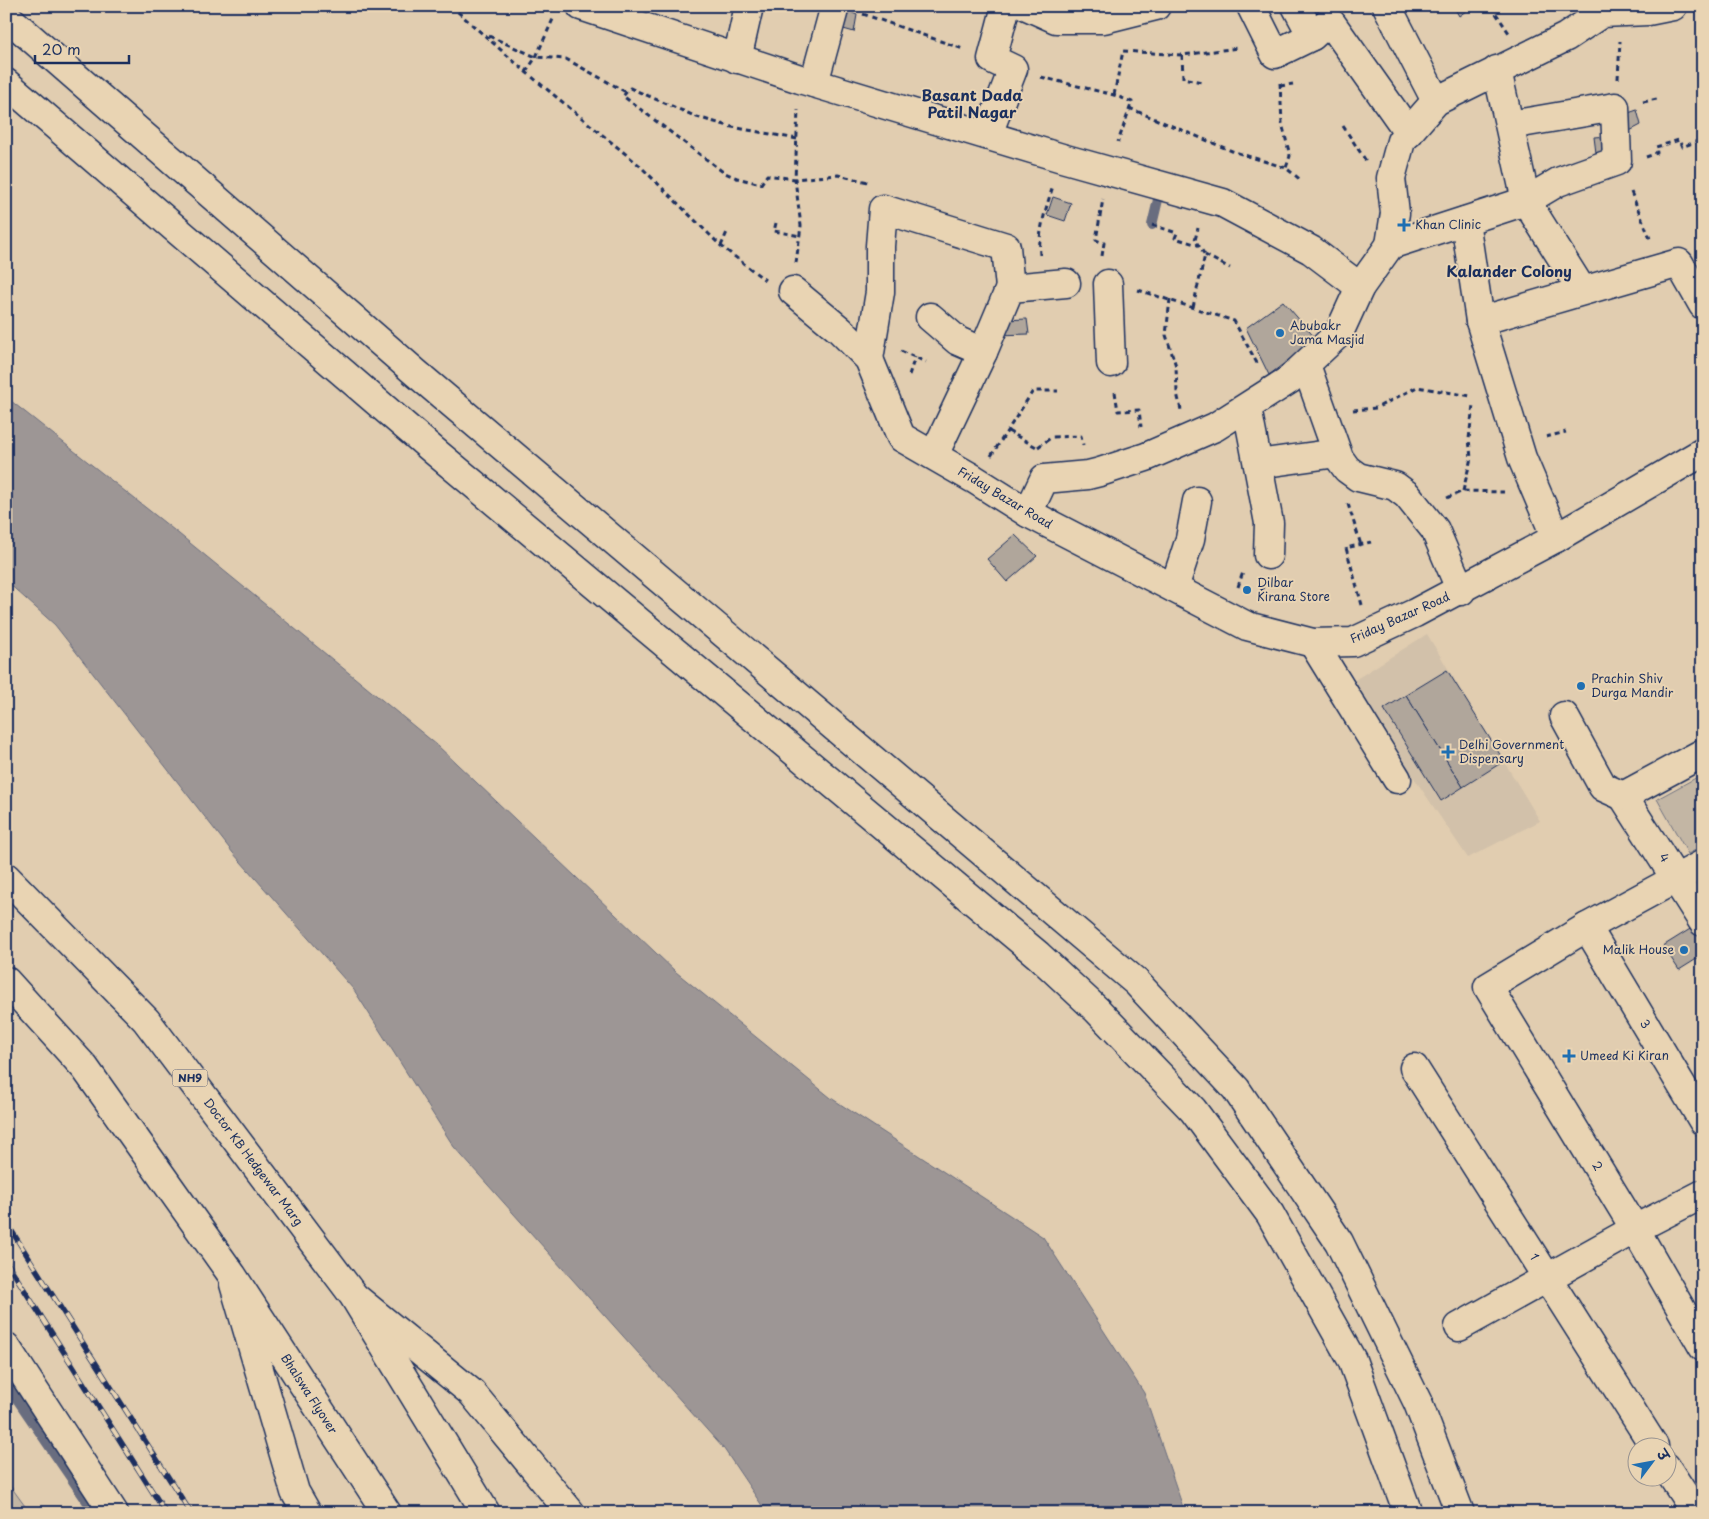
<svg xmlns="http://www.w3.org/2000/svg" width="1709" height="1519" viewBox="0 0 1709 1519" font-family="'Playpen Sans','Playpen Sans Deva',sans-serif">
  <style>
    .built { fill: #d2c1aa }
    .green { fill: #c3b6a4; stroke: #6f7281 }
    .water { fill: #9d9695; stroke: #696d7f }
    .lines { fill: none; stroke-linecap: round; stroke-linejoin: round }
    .stream { stroke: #696d7f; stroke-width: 10 }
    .building { fill: #b0a69b; stroke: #1b2f5e }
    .minor-casing { stroke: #1b2f5e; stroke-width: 31 }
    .major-casing { stroke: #1b2f5e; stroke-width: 31 }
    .highway-casing { stroke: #1b2f5e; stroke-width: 31 }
    .path { stroke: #1b2f5e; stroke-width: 3; stroke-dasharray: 5 4; stroke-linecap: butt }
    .minor { stroke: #e9d4b3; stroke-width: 28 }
    .major { stroke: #e9d4b3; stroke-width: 28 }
    .highway { stroke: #e9d4b3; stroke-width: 28 }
    .rail-casing { stroke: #1b2f5e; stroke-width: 5.5 }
    .rail { stroke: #e9d4b3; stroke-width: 4; stroke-dasharray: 11; stroke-linecap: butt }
    .poi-dot { fill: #1f6fb2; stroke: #e9d4b3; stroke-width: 2 }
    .labels { text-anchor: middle; stroke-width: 4; stroke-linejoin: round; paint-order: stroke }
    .shield { fill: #e9d4b3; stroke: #596078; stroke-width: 1 }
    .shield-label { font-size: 11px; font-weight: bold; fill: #1b2f5e }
    .poi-label { font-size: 12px; fill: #1b2f5e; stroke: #e9d4b3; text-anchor: start }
    .street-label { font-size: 12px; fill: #1b2f5e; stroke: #e9d4b3 }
    .quarter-label { font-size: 15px; font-weight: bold; fill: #1b2f5e; stroke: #e9d4b3 }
  </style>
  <rect width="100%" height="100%" fill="#e1cdb0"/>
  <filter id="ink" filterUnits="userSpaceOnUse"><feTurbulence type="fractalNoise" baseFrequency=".02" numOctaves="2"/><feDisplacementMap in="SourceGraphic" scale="10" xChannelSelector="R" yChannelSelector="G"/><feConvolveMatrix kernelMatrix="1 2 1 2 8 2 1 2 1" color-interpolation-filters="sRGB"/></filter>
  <g filter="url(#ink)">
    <path class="built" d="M1427,634L1540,821L1468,858L1350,683Z"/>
    <g class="green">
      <path d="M1703,774V846L1688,854L1657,799Z"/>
      <path d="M6,1480L30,1513H6Z"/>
    </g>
    <path class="water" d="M6,397L179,534L437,745L676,972L831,1098L1043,1237L1144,1393L1185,1513H767L724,1449L454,1147L354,990L233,853L55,625L6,581Z"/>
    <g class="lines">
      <g class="stream">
        <path d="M1152,225L1161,187"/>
        <path d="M6,1383L95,1513"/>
      </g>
    </g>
    <g class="building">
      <path d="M838,6L857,15L854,32L833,26Z"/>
      <path d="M1460,6H1473L1459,16L1455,9Z"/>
      <path d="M1637,110L1641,125L1620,136V116Z"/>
      <path d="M1610,136L1614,155L1597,161L1594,137Z"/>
      <path d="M1053,197L1071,203L1065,221L1047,215Z"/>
      <path d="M1283,301L1316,339L1269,375L1246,328Z"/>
      <path d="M1027,319L1029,334L997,335L1004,320Z"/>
      <path d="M1015,535L1037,556L1007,582L987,559Z"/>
      <path d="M1447,670L1504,761L1463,787L1406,695Z"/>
      <path d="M1406,695L1463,787L1441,801L1384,709Z"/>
      <path d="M1695,926L1703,937V955L1679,970L1663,946Z"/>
    </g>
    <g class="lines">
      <g class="minor-casing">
        <g id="minor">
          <path d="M581,6L800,79L1062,158L1223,203L1311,250L1360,287"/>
          <path d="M1027,6L1056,19H1104L1156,6"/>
          <path d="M1251,6L1275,54L1312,36L1327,23L1332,24L1409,133"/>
          <path d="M1296,6L1312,36"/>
          <path d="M1387,6L1436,101"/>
          <path d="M737,59L749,6"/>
          <path d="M1497,70L1526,201L1582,290"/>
          <path d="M814,83L835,6"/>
          <path d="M988,134L1013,69L992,59L1006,6"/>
          <path d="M1465,221L1480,321L1522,458L1556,538"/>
          <path d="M1390,245L1395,213L1391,178L1401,141L1436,101L1566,37L1602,13L1648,11L1673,6"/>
          <path d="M1108,284L1111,363"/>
          <path d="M793,291L840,330L869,359L901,437L974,479L1028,513L1247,626L1313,643L1353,642L1415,613L1556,538L1703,452"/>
          <path d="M930,317L958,341L983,352"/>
          <path d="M1480,321L1679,263L1703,305"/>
          <path d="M869,359L880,292V246L883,209L1006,247L1010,288"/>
          <path d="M1306,365L1339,458L1347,469L1358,477L1395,486L1407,495L1435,530L1461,591"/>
          <path d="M1247,408L1269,523L1268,555"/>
          <path d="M934,455L983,352L1010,288L1066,283"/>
          <path d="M1258,464L1337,453"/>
          <path d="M1028,513L1044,479L1088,475L1100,472L1146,457L1215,427L1289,380L1339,333L1360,287L1390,245L1526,201L1558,182L1617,161L1615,107L1510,125"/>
          <path d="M1174,588L1190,539L1197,501"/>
          <path d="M1313,643L1397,779"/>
          <path d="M1564,716L1603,787L1623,796"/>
          <path d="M1623,796L1703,922"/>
          <path d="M1623,796L1703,753"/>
          <path d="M1703,864L1587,927L1488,987L1635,1229L1703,1347"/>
          <path d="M1587,927L1703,1121"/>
          <path d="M1414,1068L1654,1446"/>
          <path d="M234,1284L295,1492L307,1513"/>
          <path d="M356,1298L472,1393L571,1513"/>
          <path d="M1459,1327L1635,1229L1703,1194"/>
          <path d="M6,1347L114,1513"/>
          <path d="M1666,1467L1692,1507"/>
        </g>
      </g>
      <g class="major-casing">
        <g id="major">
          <path d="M6,16L416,373L1136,982L1236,1089L1339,1242L1418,1403L1460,1513"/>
          <path d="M6,83L433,450L1038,955L1097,1010L1193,1110L1270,1214L1352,1360L1408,1513"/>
        </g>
      </g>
      <g class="highway-casing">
        <g id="highway">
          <path d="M6,877L146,1020L353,1295L486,1513"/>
          <path d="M6,981L85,1068L232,1275L387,1513"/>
        </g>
      </g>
      <g class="path">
        <path d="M451,6L526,72L639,165L721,246L765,280"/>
        <path d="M1491,6L1509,33"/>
        <path d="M863,14L963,49"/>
        <path d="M489,36L536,57L566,59L626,92"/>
        <path d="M1182,55L1183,78L1202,82"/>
        <path d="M526,72L536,57L554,17"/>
        <path d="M1041,77L1114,95L1132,102L1118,142"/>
        <path d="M1618,79L1620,41"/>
        <path d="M1280,83L1282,123L1290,156L1286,168"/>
        <path d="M1280,86L1293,84"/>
        <path d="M1114,95L1123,51L1182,55L1238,48"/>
        <path d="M1643,102L1657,99"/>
        <path d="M1129,108L1232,151L1286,168L1302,181"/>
        <path d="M1343,126L1366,161"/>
        <path d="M797,139L732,127L697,117L630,88L623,96L723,172L737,178L761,184L767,175L795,179L838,175L868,182"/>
        <path d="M1646,157L1657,153L1656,147L1679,140L1682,147L1703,139"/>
        <path d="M1631,192L1651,241"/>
        <path d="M776,223L774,231L800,236"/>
        <path d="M1152,225L1177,233L1175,238L1198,245"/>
        <path d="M721,246L728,230"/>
        <path d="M1040,255C1038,231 1046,208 1053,186"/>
        <path d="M1205,255L1230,268"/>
        <path d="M1102,256L1104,243L1096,240L1103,199"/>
        <path d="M796,263L801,226L795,179L798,110"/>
        <path d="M1138,290L1234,321L1258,365"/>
        <path d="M1170,299L1166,335L1176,366L1177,393L1181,410"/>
        <path d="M1193,307L1205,255L1195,240L1198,228"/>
        <path d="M901,351L926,362"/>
        <path d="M909,375L915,357"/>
        <path d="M1115,392L1118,411L1139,410L1141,427"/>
        <path d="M1353,410L1376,408L1417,387L1471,396"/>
        <path d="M1008,431L1038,448"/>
        <path d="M1546,437L1566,432"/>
        <path d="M1038,447L1052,437L1081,436L1083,445"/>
        <path d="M991,456L1033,391H1058"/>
        <path d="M1463,491L1471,458L1469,439L1473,405"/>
        <path d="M1447,498L1463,491L1504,492"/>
        <path d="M1348,504L1361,545"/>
        <path d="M1238,587L1243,572"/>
        <path d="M1260,600L1263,584"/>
        <path d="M1362,605L1346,548L1371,542"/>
      </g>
      <use href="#minor" class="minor"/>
      <use href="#major" class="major"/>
      <use href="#highway" class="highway"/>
      <g class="rail-casing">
        <g id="rail">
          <path d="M6,1222L191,1513"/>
          <path d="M6,1261L166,1513"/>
        </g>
      </g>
      <use href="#rail" class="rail"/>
    </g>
  </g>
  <g class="poi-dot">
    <path d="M1401.5 217.5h5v5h5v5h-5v5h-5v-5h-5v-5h5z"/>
    <circle cx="1280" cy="333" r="5"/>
    <circle cx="1247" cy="590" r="5"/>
    <circle cx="1581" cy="686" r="5"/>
    <path d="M1445.5 744.5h5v5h5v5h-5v5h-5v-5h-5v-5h5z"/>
    <circle cx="1684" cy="950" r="5"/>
    <path d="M1566.5 1048.5h5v5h5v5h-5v5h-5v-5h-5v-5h5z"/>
  </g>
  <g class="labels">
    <rect class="shield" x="172.5" y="1069.5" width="35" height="17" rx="4"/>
    <g class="shield-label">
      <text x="190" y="1082">NH9</text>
    </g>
    <g class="poi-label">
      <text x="1415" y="229">Khan Clinic</text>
      <text x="1290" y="330">Abubakr<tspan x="1290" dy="14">Jama Masjid</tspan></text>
      <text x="1257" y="587">Dilbar<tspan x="1257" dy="14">Kirana Store</tspan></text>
      <text x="1591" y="683">Prachin Shiv<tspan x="1591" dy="14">Durga Mandir</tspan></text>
      <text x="1459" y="749">Delhi Government<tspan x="1459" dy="14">Dispensary</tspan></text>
      <text x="1674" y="954" text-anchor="end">Malik House</text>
      <text x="1580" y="1060">Umeed Ki Kiran</text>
    </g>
    <g class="street-label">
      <text transform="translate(1005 498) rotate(31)" y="4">Friday Bazar Road</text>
      <text transform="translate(1400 618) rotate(-24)" y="4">Friday Bazar Road</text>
      <text transform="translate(1664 858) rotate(57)" y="4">4</text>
      <text transform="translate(1645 1024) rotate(59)" y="4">3</text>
      <text transform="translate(253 1162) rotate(53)" y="4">Doctor KB Hedgewar Marg</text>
      <text transform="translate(1597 1166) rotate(59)" y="4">2</text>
      <text transform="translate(1534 1257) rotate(58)" y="4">1</text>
      <text transform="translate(309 1394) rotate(57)" y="4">Bhalswa Flyover</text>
    </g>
    <g class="quarter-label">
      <text x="972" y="101">Basant Dada<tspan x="972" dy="17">Patil Nagar</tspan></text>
      <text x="1509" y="277">Kalander Colony</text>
    </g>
  </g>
  <rect width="1709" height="1519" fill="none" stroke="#e9d4b3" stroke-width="25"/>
  <rect x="12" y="12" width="1684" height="1494" fill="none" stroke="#1b2f5e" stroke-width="2" filter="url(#ink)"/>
  <g transform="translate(1652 1462) rotate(58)"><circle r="24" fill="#e9d4b3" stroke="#979291"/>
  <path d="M0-4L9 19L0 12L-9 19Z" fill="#1f6fb2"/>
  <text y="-8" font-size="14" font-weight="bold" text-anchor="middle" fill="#1b2f5e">उ</text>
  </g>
  <path d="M35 55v8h94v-8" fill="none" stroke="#1b2f5e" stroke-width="2.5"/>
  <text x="42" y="55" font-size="15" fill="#1b2f5e" stroke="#e9d4b3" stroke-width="4" paint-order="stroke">20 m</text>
</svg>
